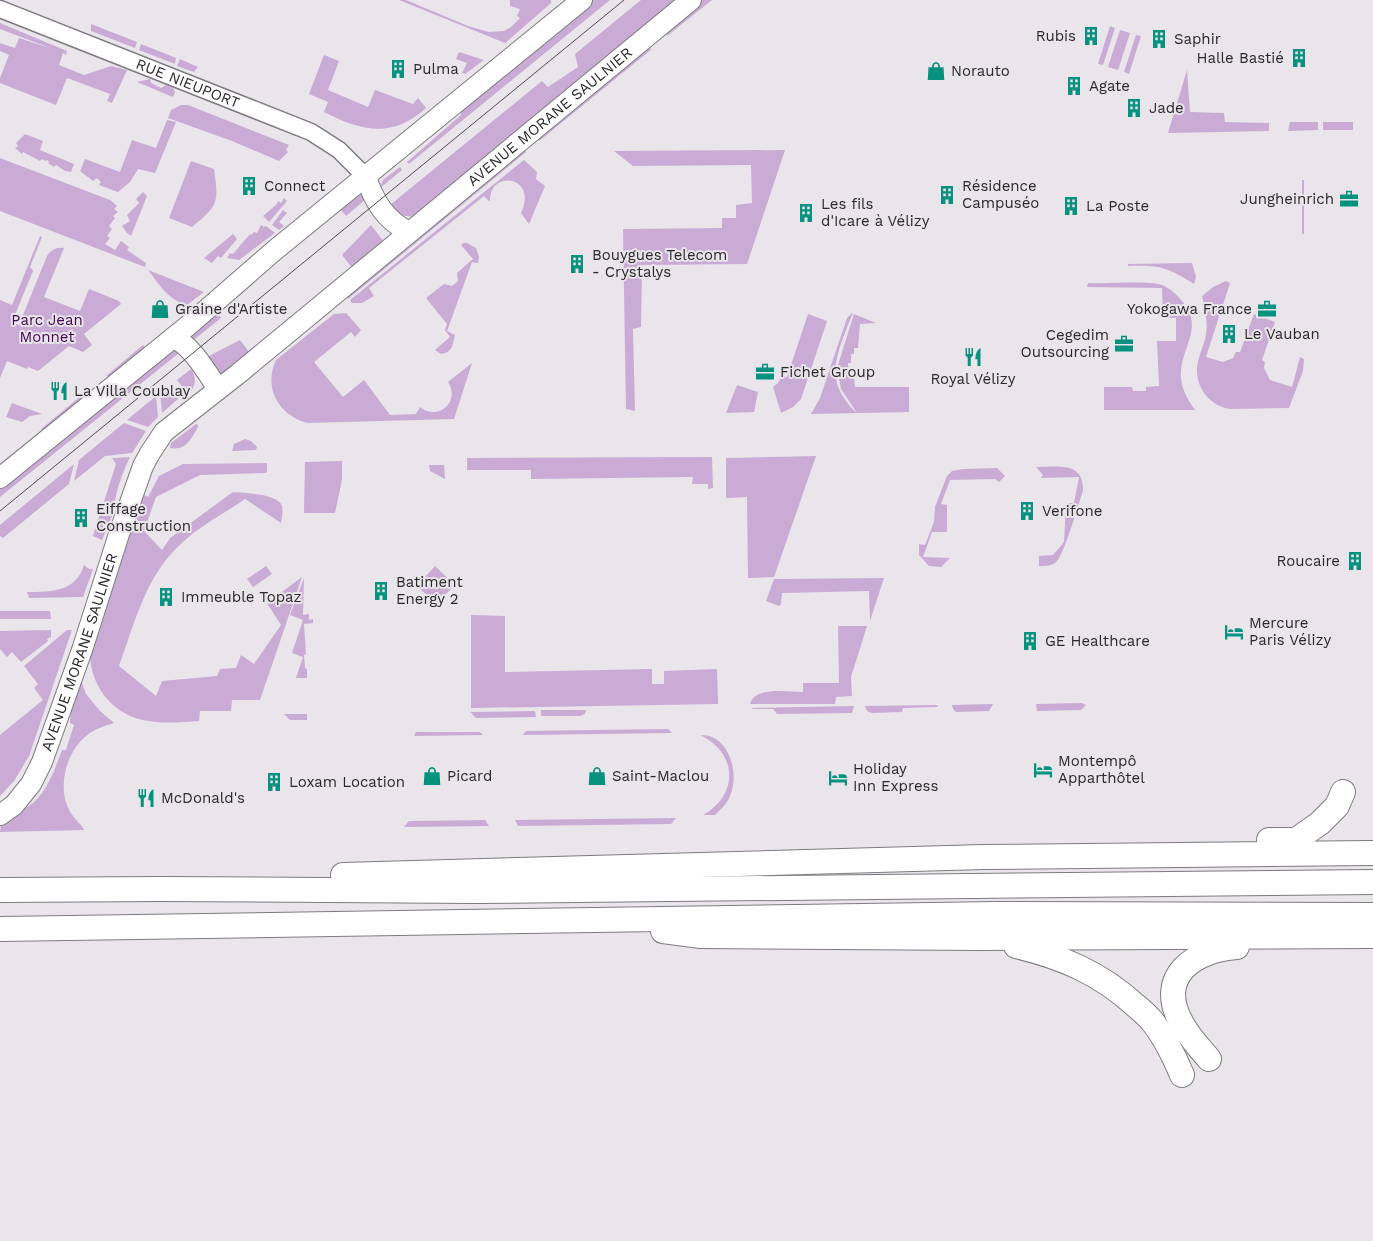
<svg xmlns="http://www.w3.org/2000/svg" width="1373" height="1241" viewBox="0 0 1373 1241" font-family="'Work Sans',sans-serif">
  <style>
    .green { fill: #c9abd5 }
    .lines { fill: none; stroke-linecap: round; stroke-linejoin: round }
    .minor-casing { stroke: #7e7b80; stroke-width: 19 }
    .major-casing { stroke: #7e7b80; stroke-width: 22 }
    .highway-casing { stroke: #7e7b80; stroke-width: 26 }
    .minor { stroke: #fff; stroke-width: 16 }
    .major { stroke: #fff; stroke-width: 20 }
    .highway { stroke: #fff; stroke-width: 24 }
    .tram { stroke: #4e4b4e; stroke-width: 1 }
    .labels { text-anchor: middle; stroke-width: 4; stroke-linejoin: round; paint-order: stroke }
    .poi-label { font-size: 15px; fill: #2a282a; stroke: #e9e5eb; text-anchor: start }
    .street-label { font-size: 15px; fill: #2a282a; stroke: #e9e5eb }
    .park-label { font-size: 15px; fill: #410354; stroke: #e9e5eb }
  </style>
  <rect width="100%" height="100%" fill="#e9e5eb"/>
  <g class="green">
    <path d="M399,0H406L468,26L489,32L504,31L511,27L520,18L517,16L520,9L510,6V0H551V3L505,43Z"/>
    <path d="M592,0H610L409,164L407,162L461,115L462,106Z"/>
    <path d="M641,0H682L414,217L399,215L390,205L542,81L548,87L578,67L575,54Z"/>
    <path d="M700,0H712L667,36V32Z"/>
    <path d="M0,23L67,51L66,55L63,53L59,65L84,75L111,66L127,70L112,103L107,101L110,94L67,78L56,105L0,83V78L9,55L0,51V43L15,48L19,38L53,49L0,29Z"/>
    <path d="M91,24L137,42L135,48L91,31Z"/>
    <path d="M1110,26L1115,28L1103,65L1098,64Z"/>
    <path d="M1120,30L1130,33L1118,70L1108,67Z"/>
    <path d="M1136,35L1141,36L1129,74L1124,72Z"/>
    <path d="M141,44L176,58L175,64L139,50Z"/>
    <path d="M646,48L652,49L539,141L538,139Z"/>
    <path d="M459,52L484,60L465,74L462,73L467,63L456,59Z"/>
    <path d="M324,55L339,61L328,90L368,107L375,90L413,104L418,98L426,108C392,139 361,131 324,112L328,102L309,94Z"/>
    <path d="M180,59L198,67L194,72L177,66Z"/>
    <path d="M1187,70L1190,112L1224,113L1225,122L1269,123V131L1168,133Z"/>
    <path d="M150,79L151,83L161,88L166,85L173,88L175,92L173,97L137,82Z"/>
    <path d="M181,105H188L289,145L286,150L288,152L279,161L232,141L168,118L171,110Z"/>
    <path d="M167,120L176,122L155,173L138,169L130,182L118,192L99,185L101,182L97,178L93,181L80,171L85,159L120,172L132,140L156,148Z"/>
    <path d="M1290,122H1318V130L1288,131Z"/>
    <rect x="1323" y="122" width="30" height="8"/>
    <path d="M25,134L43,141L40,150L74,164L71,172L65,171L56,165L54,167L48,163L49,162L47,160L45,161L42,159L40,161L23,152L22,154L15,148L18,146L16,143Z"/>
    <path d="M524,150L526,152L348,299L347,297Z"/>
    <path d="M785,150L747,264L642,265L641,327L633,329L635,411L626,409L623,229L722,228V218H736V205L752,203L751,165L633,166L614,151Z"/>
    <path d="M0,158L110,200L117,206L114,209L118,212L113,216L115,218L109,226L112,229L107,236L110,238L105,244L115,250L121,241L129,247L127,250L146,263L145,267L0,211Z"/>
    <path d="M524,160L537,172L536,179L545,186L529,224L521,213C539,175 488,169 490,202L484,196L369,288L374,296L362,303H352L350,300Z"/>
    <path d="M191,161L214,169C219,204 218,205 192,227L169,218Z"/>
    <path d="M400,167L402,170L380,188L383,180Z"/>
    <rect x="1302" y="180" width="2" height="54"/>
    <path d="M143,192L147,196L131,236L127,233L122,226L130,221L127,215L139,203L136,199Z"/>
    <path d="M357,195H361L365,200L346,216L340,209Z"/>
    <path d="M284,198L287,201L269,222L263,216L277,204L278,201L281,203Z"/>
    <path d="M283,210L287,213L279,222L284,226L279,230L272,225Z"/>
    <path d="M261,225L264,227L266,226L275,233L239,260L227,258L230,253L233,254L250,234L251,235L254,232L257,233Z"/>
    <path d="M371,225L385,243L353,269L342,255Z"/>
    <path d="M233,234L237,239L221,258L218,256L212,263L204,258Z"/>
    <path d="M40,236L42,237L30,267L33,271L12,322L19,325L47,256C51,250 56,247 64,248L44,297L80,311L89,289L119,301L121,304L84,334L92,345L83,352L69,346L38,371L28,367L27,369L7,361L0,378V300L12,305Z"/>
    <path d="M463,243H467L476,248L479,257L478,263L472,262L447,331L455,335L452,347L448,352L441,354L435,350L450,337L445,330L447,324L426,298L444,284L452,286L458,281L457,273L473,259L461,245Z"/>
    <path d="M1192,263L1196,277L1194,284C1167,267 1160,265 1128,266V264Z"/>
    <path d="M148,270L204,292L187,305C168,300 159,284 148,270Z"/>
    <path d="M1226,281L1230,283L1206,357L1223,362L1233,358L1236,352H1240L1254,314L1275,322L1262,360L1265,362L1264,368L1270,380L1292,387L1300,357L1304,359L1303,371L1289,408L1230,409C1210,406 1196,389 1197,368C1198,357 1204,346 1206,334C1208,322 1205,309 1202,296L1213,287Z"/>
    <path d="M1088,283C1106,284 1146,280 1162,285C1170,288 1177,295 1183,302C1205,329 1179,349 1181,378C1182,390 1188,400 1195,410H1104V387H1132L1133,391H1146V387L1159,386L1157,341H1176V318L1163,317L1162,288L1087,287Z"/>
    <path d="M216,311L221,318L190,343L187,335Z"/>
    <path d="M853,312C843,341 825,370 844,398C848,404 852,409 857,413L841,389L837,368L854,314L876,323L860,324L858,348H854V354H851V363H848L849,378L854,377L855,387H909V412L811,414L820,398L847,318Z"/>
    <path d="M346,313L361,330L355,337L351,332L314,362L343,397L364,380L390,415L416,414L420,407C438,422 461,401 448,382L472,363L454,419L307,423C279,415 263,388 276,360L334,314Z"/>
    <path d="M808,314L827,321L801,399L793,407L781,413L773,387L778,383L782,376L787,377Z"/>
    <path d="M240,340L250,353L222,377L203,359Z"/>
    <path d="M143,345L147,350L109,377L106,376Z"/>
    <path d="M175,349L179,353L0,497V485Z"/>
    <path d="M191,369C197,377 196,387 188,394L177,380Z"/>
    <path d="M737,385L758,392L754,412L726,413Z"/>
    <path d="M170,386L179,398L162,413L160,393Z"/>
    <path d="M88,390L89,397L45,430L41,429Z"/>
    <path d="M156,396L158,417L148,427L127,420Z"/>
    <path d="M12,403L42,414L30,416L22,422L6,417Z"/>
    <path d="M124,423L146,431L132,453L105,456L74,481L79,460Z"/>
    <path d="M196,424L198,425V427C191,439 186,451 170,448L171,443Z"/>
    <path d="M245,439L251,441L257,447L256,450L232,451L234,444Z"/>
    <path d="M816,456L774,577L748,578L747,497L726,498V458Z"/>
    <path d="M130,457C122,474 117,488 114,506C113,518 106,530 102,540L93,536L116,464L112,458Z"/>
    <path d="M712,457L713,488L708,489V484H692L693,477L531,479V470H467V458Z"/>
    <path d="M342,461V480L335,513H304L305,462Z"/>
    <path d="M267,463V471L266,473L200,475L156,497L144,531L162,550L170,538L233,492C245,493 278,494 282,506C283,511 282,517 281,523L245,499C225,513 201,525 183,542C146,574 135,622 119,666L156,696L162,681L217,676L220,669L236,668L241,655L254,664L281,625L267,603L302,577L260,700H232L231,711H200L199,721C183,722 165,724 149,721C112,716 88,684 90,648L141,493L148,497L159,476L183,464Z"/>
    <path d="M74,464L69,484L3,538L0,536V525Z"/>
    <path d="M429,465H444L445,479L430,471Z"/>
    <path d="M1036,467C1058,467 1084,461 1083,491C1078,505 1065,552 1057,561C1052,566 1046,566 1039,566V556L1053,555L1064,542L1066,503H1074L1079,477L1041,478L1043,475Z"/>
    <path d="M997,468L1005,476L999,482L995,479L950,480L941,504L947,505V532H932L923,557L950,558L941,567L929,566L919,555V544L925,545L934,522L935,507L947,476L952,471L963,469Z"/>
    <path d="M84,565L89,569H93L83,597L29,598L27,592C51,592 76,592 84,565Z"/>
    <path d="M266,566L272,574L253,587L247,579Z"/>
    <path d="M435,566L455,585L436,604L417,586Z"/>
    <path d="M304,578L303,615L309,614V620L313,619V623L304,624L306,654L304,655L305,668L307,669V678H296L303,657L292,653L303,620L290,615Z"/>
    <path d="M884,578L870,621L869,591L782,593L781,604L779,606L766,601L774,579Z"/>
    <path d="M0,611H50L51,619H0Z"/>
    <path d="M471,615L505,616V672L652,669V684H664V671L717,669L718,704L471,708Z"/>
    <path d="M838,626H867L851,677L852,696L836,697L835,704H750C754,686 788,692 803,692V683H839Z"/>
    <path d="M51,630V637L47,639L48,641L21,662L12,652L7,657L0,649V631Z"/>
    <path d="M67,630H72L29,756L14,781L0,796V735L43,700L34,688L38,684L24,666Z"/>
    <path d="M79,675L86,694L100,711L114,723C105,726 94,729 86,736C65,753 55,793 73,816C76,820 80,824 83,828L84,830L0,832L1,824C12,817 24,810 34,802C49,788 55,768 62,750H66L74,725L70,723L72,700Z"/>
    <path d="M1082,703L1086,705L1081,710L1037,711L1036,704Z"/>
    <path d="M993,704L989,711L956,712L953,709L952,705Z"/>
    <path d="M938,705L937,707L903,708L902,712L872,713L867,711L865,706Z"/>
    <path d="M854,706L852,713L777,714L773,709H753L751,708Z"/>
    <path d="M541,710H586L585,714L580,716H541Z"/>
    <path d="M535,711L536,717L476,718L470,712Z"/>
    <path d="M284,714H307V720H290Z"/>
    <path d="M668,729L672,733L523,735L526,731Z"/>
    <path d="M416,732H480L483,735L414,736Z"/>
    <path d="M700,735C729,734 740,773 730,796C727,804 721,809 715,815H703C739,795 738,753 700,735Z"/>
    <path d="M676,818L671,824L518,826L515,820Z"/>
    <path d="M485,820L489,826L404,827L409,821Z"/>
  </g>
  <g class="lines">
    <g class="minor-casing">
      <g id="minor">
        <path id="s1" d="M0,9L311,132L339,150L366,177"/>
      </g>
    </g>
    <g class="major-casing">
      <g id="major">
        <path d="M366,177C374,201 385,220 409,232"/>
        <path d="M173,338C191,344 208,374 218,389"/>
        <path d="M0,478L190,324L275,250L582,0"/>
        <path id="s2" d="M0,815L14,805L31,784L42,762L82,650L119,534L143,466L150,453L164,432L238,374L691,0"/>
      </g>
    </g>
    <g class="highway-casing">
      <g id="highway">
        <path d="M1269,840H1296L1320,823L1337,806L1343,792"/>
        <path d="M343,875L984,857L1373,853"/>
        <path d="M0,890L161,889L476,891L1373,882"/>
        <path d="M0,929L997,914L1373,915"/>
        <path d="M663,931L701,936L980,938L1373,936"/>
        <path d="M1016,946C1062,957 1100,973 1135,1005C1141,1010 1147,1015 1152,1021C1165,1037 1174,1056 1182,1075"/>
        <path d="M1209,1059C1199,1047 1188,1036 1181,1022C1156,976 1194,950 1237,947"/>
      </g>
    </g>
    <use href="#minor" class="minor"/>
    <use href="#major" class="major"/>
    <use href="#highway" class="highway"/>
    <path class="tram" d="M0,511L624,0"/>
  </g>
  <defs>
    <g id="building-bare" transform="scale(1.5)"><path d="M-4-6H4V6H1V3H-1V6H-4ZM-2.5-4.3h1.7v1.8h-1.7ZM.8-4.3h1.7v1.8H.8ZM-2.5-1h1.7V.8h-1.7ZM.8-1h1.7V.8H.8Z" fill="#06927e" stroke="#e9e5eb" stroke-width="2.5" paint-order="stroke"/></g>
    <g id="shop-bare" transform="scale(1.5)"><path d="M-5-2.5h2.3a2.7 3.5 0 0 1 5.4 0H5L5.5 6h-11ZM-1.5-2.5h3a1.5 2.3 0 0 0-3 0Z" fill="#06927e" stroke="#e9e5eb" stroke-width="2.5" paint-order="stroke"/></g>
    <g id="office-bare" transform="scale(1.5)"><path d="M-6-3h4V-5.5h4V-3h4V5H-6ZM-1-4.5V-3h2v-1.5ZM-6 0V1H6V0Z" fill="#06927e" stroke="#e9e5eb" stroke-width="2.5" paint-order="stroke"/></g>
    <g id="restaurant-bare" transform="scale(1.5)"><path d="M-5-6h1v4h1v-4h1v4h1v-4h1v5L-1.5 .5V6h-2V.5L-5-1ZM5-6V6H3V1.5H1.5Q1.5-4 5-6Z" fill="#06927e" stroke="#e9e5eb" stroke-width="2.5" paint-order="stroke"/></g>
    <g id="hotel-bare" transform="scale(1.5)"><path d="M-6-4.5h1.5V1H6V5H4.5V3h-9V5H-6ZM-4 0a1.8 1.8 0 1 1 3.6 0ZM.5 0V-2.5h3Q6-2.5 6 0Z" fill="#06927e" stroke="#e9e5eb" stroke-width="2.5" paint-order="stroke"/></g>
  </defs>
  <g fill-rule="evenodd">
    <use href="#building-bare" x="1091" y="36"/>
    <use href="#building-bare" x="1159" y="39"/>
    <use href="#building-bare" x="1299" y="58"/>
    <use href="#building-bare" x="398" y="69"/>
    <use href="#shop-bare" x="936" y="71"/>
    <use href="#building-bare" x="1074" y="86"/>
    <use href="#building-bare" x="1134" y="108"/>
    <use href="#building-bare" x="249" y="186"/>
    <use href="#building-bare" x="947" y="195"/>
    <use href="#office-bare" x="1349" y="199"/>
    <use href="#building-bare" x="1071" y="206"/>
    <use href="#building-bare" x="806" y="213"/>
    <use href="#building-bare" x="577" y="264"/>
    <use href="#shop-bare" x="160" y="309"/>
    <use href="#office-bare" x="1267" y="309"/>
    <use href="#building-bare" x="1229" y="334"/>
    <use href="#office-bare" x="1124" y="344"/>
    <use href="#restaurant-bare" x="973" y="357"/>
    <use href="#office-bare" x="765" y="372"/>
    <use href="#restaurant-bare" x="59" y="391"/>
    <use href="#building-bare" x="1027" y="511"/>
    <use href="#building-bare" x="81" y="518"/>
    <use href="#building-bare" x="1355" y="561"/>
    <use href="#building-bare" x="381" y="591"/>
    <use href="#building-bare" x="166" y="597"/>
    <use href="#hotel-bare" x="1234" y="632"/>
    <use href="#building-bare" x="1030" y="641"/>
    <use href="#hotel-bare" x="1043" y="770"/>
    <use href="#shop-bare" x="432" y="776"/>
    <use href="#shop-bare" x="597" y="776"/>
    <use href="#hotel-bare" x="838" y="778"/>
    <use href="#building-bare" x="274" y="782"/>
    <use href="#restaurant-bare" x="146" y="798"/>
  </g>
  <g class="labels">
    <g class="poi-label">
      <text x="1076" y="41" text-anchor="end">Rubis</text>
      <text x="1174" y="44">Saphir</text>
      <text x="1284" y="63" text-anchor="end">Halle Bastié</text>
      <text x="413" y="74">Pulma</text>
      <text x="951" y="76">Norauto</text>
      <text x="1089" y="91">Agate</text>
      <text x="1149" y="113">Jade</text>
      <text x="264" y="191">Connect</text>
      <text x="962" y="191">Résidence<tspan x="962" dy="17">Campuséo</tspan></text>
      <text x="1334" y="204" text-anchor="end">Jungheinrich</text>
      <text x="821" y="209">Les fils<tspan x="821" dy="17">d'Icare à Vélizy</tspan></text>
      <text x="1086" y="211">La Poste</text>
      <text x="592" y="260">Bouygues Telecom<tspan x="592" dy="17">- Crystalys</tspan></text>
      <text x="175" y="314">Graine d'Artiste</text>
      <text x="1252" y="314" text-anchor="end">Yokogawa France</text>
      <text x="1244" y="339">Le Vauban</text>
      <text x="1109" y="340" text-anchor="end">Cegedim<tspan x="1109" dy="17">Outsourcing</tspan></text>
      <text x="780" y="377">Fichet Group</text>
      <text x="973" y="384" text-anchor="middle">Royal Vélizy</text>
      <text x="74" y="396">La Villa Coublay</text>
      <text x="96" y="514">Eiffage<tspan x="96" dy="17">Construction</tspan></text>
      <text x="1042" y="516">Verifone</text>
      <text x="1340" y="566" text-anchor="end">Roucaire</text>
      <text x="396" y="587">Batiment<tspan x="396" dy="17">Energy 2</tspan></text>
      <text x="181" y="602">Immeuble Topaz</text>
      <text x="1249" y="628">Mercure<tspan x="1249" dy="17">Paris Vélizy</tspan></text>
      <text x="1045" y="646">GE Healthcare</text>
      <text x="1058" y="766">Montempô<tspan x="1058" dy="17">Apparthôtel</tspan></text>
      <text x="853" y="774">Holiday<tspan x="853" dy="17">Inn Express</tspan></text>
      <text x="447" y="781">Picard</text>
      <text x="612" y="781">Saint-Maclou</text>
      <text x="289" y="787">Loxam Location</text>
      <text x="161" y="803">McDonald's</text>
    </g>
    <g class="street-label">
      <text dy="5" stroke="none"><textPath href="#s1" startOffset="202">RUE NIEUPORT</textPath></text>
      <text dy="5" stroke="none"><textPath href="#s2" startOffset="920">AVENUE MORANE SAULNIER</textPath></text>
      <text dy="5" stroke="none"><textPath href="#s2" startOffset="185">AVENUE MORANE SAULNIER</textPath></text>
    </g>
    <g class="park-label">
      <text x="47" y="325">Parc Jean<tspan x="47" dy="17">Monnet</tspan></text>
    </g>
  </g>
</svg>
